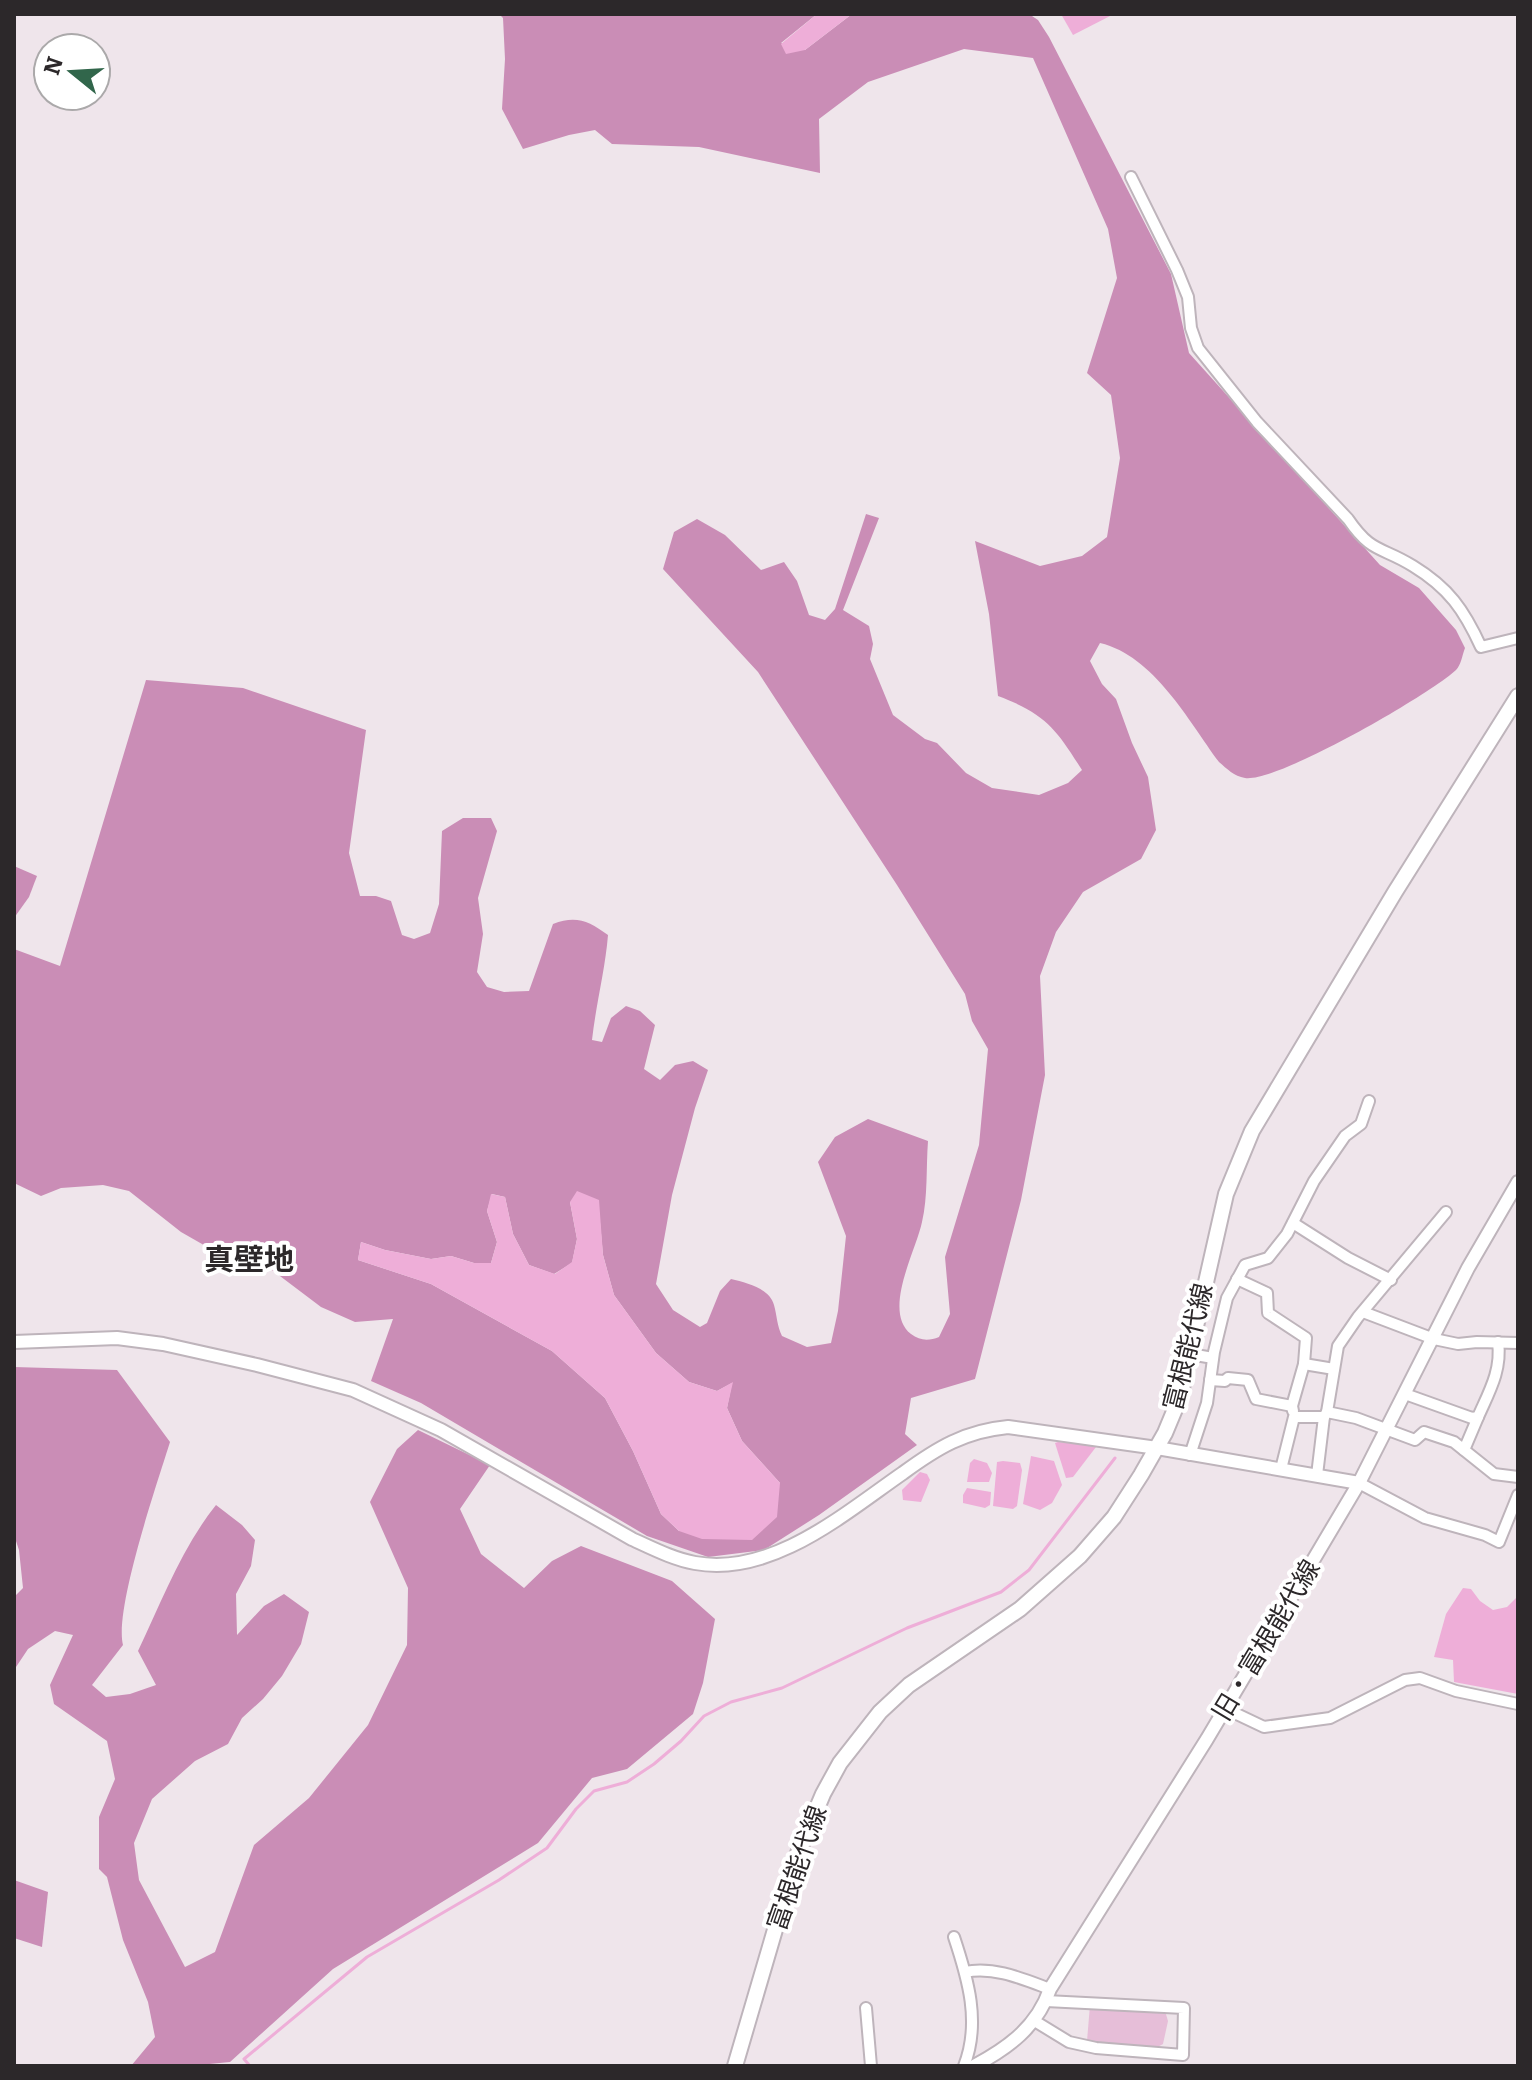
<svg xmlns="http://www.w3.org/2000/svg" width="1532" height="2080" viewBox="0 0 1532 2080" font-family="Bitter,'Noto Sans JP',serif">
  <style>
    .green { fill: #e6bed8 }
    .forest { fill: #ca8db6; fill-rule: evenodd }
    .water { fill: #eeaed8 }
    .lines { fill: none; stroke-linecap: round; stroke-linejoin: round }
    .stream { stroke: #eeaed8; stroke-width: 3 }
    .minor-casing { stroke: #beb4bb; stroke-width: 14 }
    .tertiary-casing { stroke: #beb4bb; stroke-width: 16 }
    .secondary-casing { stroke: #beb4bb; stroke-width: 18 }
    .minor { stroke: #fff; stroke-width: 10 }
    .tertiary { stroke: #fff; stroke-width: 12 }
    .secondary { stroke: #fff; stroke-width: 14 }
    .labels { text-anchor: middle; stroke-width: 8; stroke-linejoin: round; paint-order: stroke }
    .street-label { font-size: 26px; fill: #2c282a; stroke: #fff }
    .quarter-label { font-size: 30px; font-weight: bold; fill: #2c282a; stroke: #fff }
  </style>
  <rect width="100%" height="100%" fill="#efe5eb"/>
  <path class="green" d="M1090,2005L1165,2011L1168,2021L1163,2044L1148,2052L1087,2041Z"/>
  <g class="forest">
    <path d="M499,14H817L781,43L805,50L852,14H1029L1038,20L1049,37L1171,274L1189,353L1380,565L1419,588L1456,630L1465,648C1462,656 1461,665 1456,670C1429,695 1277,783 1245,778C1234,776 1227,769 1219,762C1188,720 1154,656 1100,643L1090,661L1102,684L1116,699L1132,743L1148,777L1156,830L1141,859L1083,892L1056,932L1040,976L1045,1075L1021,1200L975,1379L911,1398L905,1434L917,1445L819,1515L764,1550L708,1557L647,1536L421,1403L371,1381L393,1319L355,1322L321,1307L272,1270L216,1252L181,1232L129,1191L103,1185L61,1188L41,1196L14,1183V949L60,966L146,680L243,688L366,730L349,853L360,896H376L391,901L402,935L414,939L430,933L439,904L442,831L463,818H491L497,831L478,898L483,934L477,972L487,987L504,992L529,991L553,924C576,915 589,921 608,935C605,971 596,1004 592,1040L602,1042L611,1018L626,1006L640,1011L655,1025L644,1069L660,1080L675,1065L693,1061L708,1070L695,1108L672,1195L656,1284L673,1310L700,1327L707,1323L720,1291L731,1279C747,1283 769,1288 774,1305C777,1316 777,1326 782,1336L807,1347L831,1343L838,1311L846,1236L818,1162L835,1137L868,1119L928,1141C926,1167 928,1197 922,1222C916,1251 882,1311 911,1334C920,1341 929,1341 939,1337L950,1314L945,1257L979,1145L988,1049L972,1021L965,994L897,885L758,672L663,569L674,532L697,519L725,535L761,570L784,562L797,581L809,615L825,620L835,609L866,514L879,518L843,610L869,626L873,644L870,659L893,715L925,739L937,743L966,773L992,788L1039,795L1068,783L1082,770C1056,729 1046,714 998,696L989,614L975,541L1040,566L1082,556L1107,537L1120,458L1111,395L1087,373L1117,278L1108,229L1033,58L964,49L868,82L819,119L820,173L699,147L612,144L595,130L569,135L523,149L502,109L505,59L503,18ZM492,1194L505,1197L513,1234L529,1265L554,1274L572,1263L577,1239L570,1202L598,1200L603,1255L614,1295L656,1353L689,1382L717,1391L732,1383L727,1408L742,1441L780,1483L679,1531L661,1514L633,1451L605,1398L552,1351L431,1284L358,1260L361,1242L385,1250L431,1259L451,1256L474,1263H491L497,1242L487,1211Z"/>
    <path d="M14,866L37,876L29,897L14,918Z"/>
    <path d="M14,1367L117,1370L170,1442C157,1484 114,1609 123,1645L92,1685L106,1697L130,1694L156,1685L138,1651C162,1601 181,1549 216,1505L242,1525L255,1540L251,1566L236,1594L237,1635L264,1606L284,1594L309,1612L301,1644L282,1676L263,1699L242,1718L228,1744L195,1761L152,1799L134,1843L139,1880L185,1967L215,1952L254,1845L309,1798L368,1725L407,1645L408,1588L370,1502L397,1449L418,1430L490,1465L460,1509L481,1554L524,1588L552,1561L581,1546L672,1581L715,1619L703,1683L693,1714L627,1769L592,1778L538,1843L333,1969L230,2062L189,2066H131L155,2037L148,2002L123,1940L107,1877L99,1869V1817L115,1779L107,1741L54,1704L50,1685L73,1635L55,1631L28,1649L14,1670V1597L23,1588L19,1550L14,1535Z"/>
    <path d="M14,1880L48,1892L42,1947L14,1938Z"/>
  </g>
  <g class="water">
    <path d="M817,14H852L805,50L786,54L781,44Z"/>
    <path d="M1061,14H1114L1073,35Z"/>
    <path d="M577,1191L599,1200L603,1255L614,1295L656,1353L689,1382L717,1391L733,1382L727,1408L742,1441L780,1483L777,1517L752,1540L702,1539L679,1531L661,1514L633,1451L605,1398L552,1351L431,1284L358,1260L361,1242L385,1250L431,1259L451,1256L474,1263H491L497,1242L487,1211L491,1194L505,1197L513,1234L529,1265L555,1274L572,1262L577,1239L570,1202Z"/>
    <path d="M1058,1442L1094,1445L1096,1447L1073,1477L1066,1478L1055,1443Z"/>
    <path d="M1031,1456L1054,1461L1062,1485L1052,1503L1040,1510L1023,1504Z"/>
    <path d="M974,1459L987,1463L992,1473L989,1482H967L970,1463Z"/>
    <path d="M1003,1461L1020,1463L1022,1470L1017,1506L1013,1509L993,1506L997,1462Z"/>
    <path d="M920,1472L927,1474L930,1480L921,1502L903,1500L902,1490Z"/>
    <path d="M967,1488L991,1492L990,1505L985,1508L963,1503V1495Z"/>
    <path d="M1463,1588L1471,1589L1480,1601L1493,1610L1507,1607L1518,1596V1694L1454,1682L1453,1660L1434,1657L1446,1614Z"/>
  </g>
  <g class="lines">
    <path class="stream" d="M250,2066L244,2059L367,1957L499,1880L547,1848L576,1809L594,1791L627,1782L654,1764L681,1741L704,1716L731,1702L782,1688L907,1628L1001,1592L1029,1570L1115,1458"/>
    <g class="minor-casing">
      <g id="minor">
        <path d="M1131,177L1177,270L1188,297L1191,328L1198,348L1257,422L1348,519C1372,554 1381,546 1413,566C1449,588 1464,610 1481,647L1518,638"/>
        <path d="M1293,1223L1348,1258L1391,1280"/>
        <path d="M1237,1279L1267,1293L1268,1313L1306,1338L1304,1364"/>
        <path d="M1363,1312L1434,1339L1458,1344L1477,1342L1518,1343"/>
        <path d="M1190,1354L1213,1358"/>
        <path d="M1210,1380L1225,1381L1228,1378L1248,1380L1256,1399L1292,1406"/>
        <path d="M1405,1394L1472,1418L1478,1417C1489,1392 1502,1370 1498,1342"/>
        <path d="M1293,1411L1292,1406L1304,1364L1334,1369"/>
        <path d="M1327,1412L1338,1346L1358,1317L1446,1212"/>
        <path d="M1464,1450L1478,1417"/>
        <path d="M1190,1455L1207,1403L1214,1352L1227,1298L1245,1265L1268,1258L1287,1234L1314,1181L1345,1136L1361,1124L1369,1101"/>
        <path d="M1281,1469L1294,1417H1324L1327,1412L1356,1418L1415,1440L1424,1432L1454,1442L1494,1474L1518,1477"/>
        <path d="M1317,1475L1324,1417"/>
        <path d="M1359,1483L1425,1518L1485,1535L1499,1542L1518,1495"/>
        <path d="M1224,1708L1264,1727L1330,1718L1405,1680L1420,1678L1456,1691L1518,1704"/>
        <path d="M954,1937C968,1979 981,2023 964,2066"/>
        <path d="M965,1972C994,1966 1023,1979 1050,1989"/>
        <path d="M866,2008L871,2066"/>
        <path d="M1033,2020L1069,2042L1096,2048L1183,2055L1184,2008L1046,2001"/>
      </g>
    </g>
    <g class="tertiary-casing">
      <g id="tertiary">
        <path d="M14,1342L117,1338L163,1344L257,1365L353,1390L441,1430L632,1539C652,1548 673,1559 695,1563C772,1577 845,1513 903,1473C937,1448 965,1431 1008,1427L1157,1448L1359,1483"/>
        <path d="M974,2066C1008,2048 1037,2027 1050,1989L1207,1739L1359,1483L1468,1268L1518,1182"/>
      </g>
    </g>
    <g class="secondary-casing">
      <path id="secondary" d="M735,2066L796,1858L823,1794L840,1763L880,1712L909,1685L1020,1609L1080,1556L1114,1517L1141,1475L1165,1433L1180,1397L1226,1194L1252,1131L1395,892L1518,696"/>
    </g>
    <use href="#minor" class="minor"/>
    <use href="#tertiary" class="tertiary"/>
    <use href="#secondary" class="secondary"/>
  </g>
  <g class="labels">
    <g class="street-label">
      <text transform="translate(1188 1347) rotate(-76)" y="9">富根能代線</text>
      <text transform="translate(1266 1640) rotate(-59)" y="9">旧・富根能代線</text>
      <text transform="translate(797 1868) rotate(-71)" y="9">富根能代線</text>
    </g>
    <g class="quarter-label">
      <text x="249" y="1270">真壁地</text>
    </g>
  </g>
  <rect width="1532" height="2080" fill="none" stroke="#2c282a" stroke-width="32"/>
  <g transform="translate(72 72) rotate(288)"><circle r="38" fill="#ffffff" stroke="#aba9aa" stroke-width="2"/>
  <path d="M0-6L14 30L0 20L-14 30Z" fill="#31664b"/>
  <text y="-12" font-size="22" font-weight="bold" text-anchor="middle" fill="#2c282a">N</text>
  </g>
</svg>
